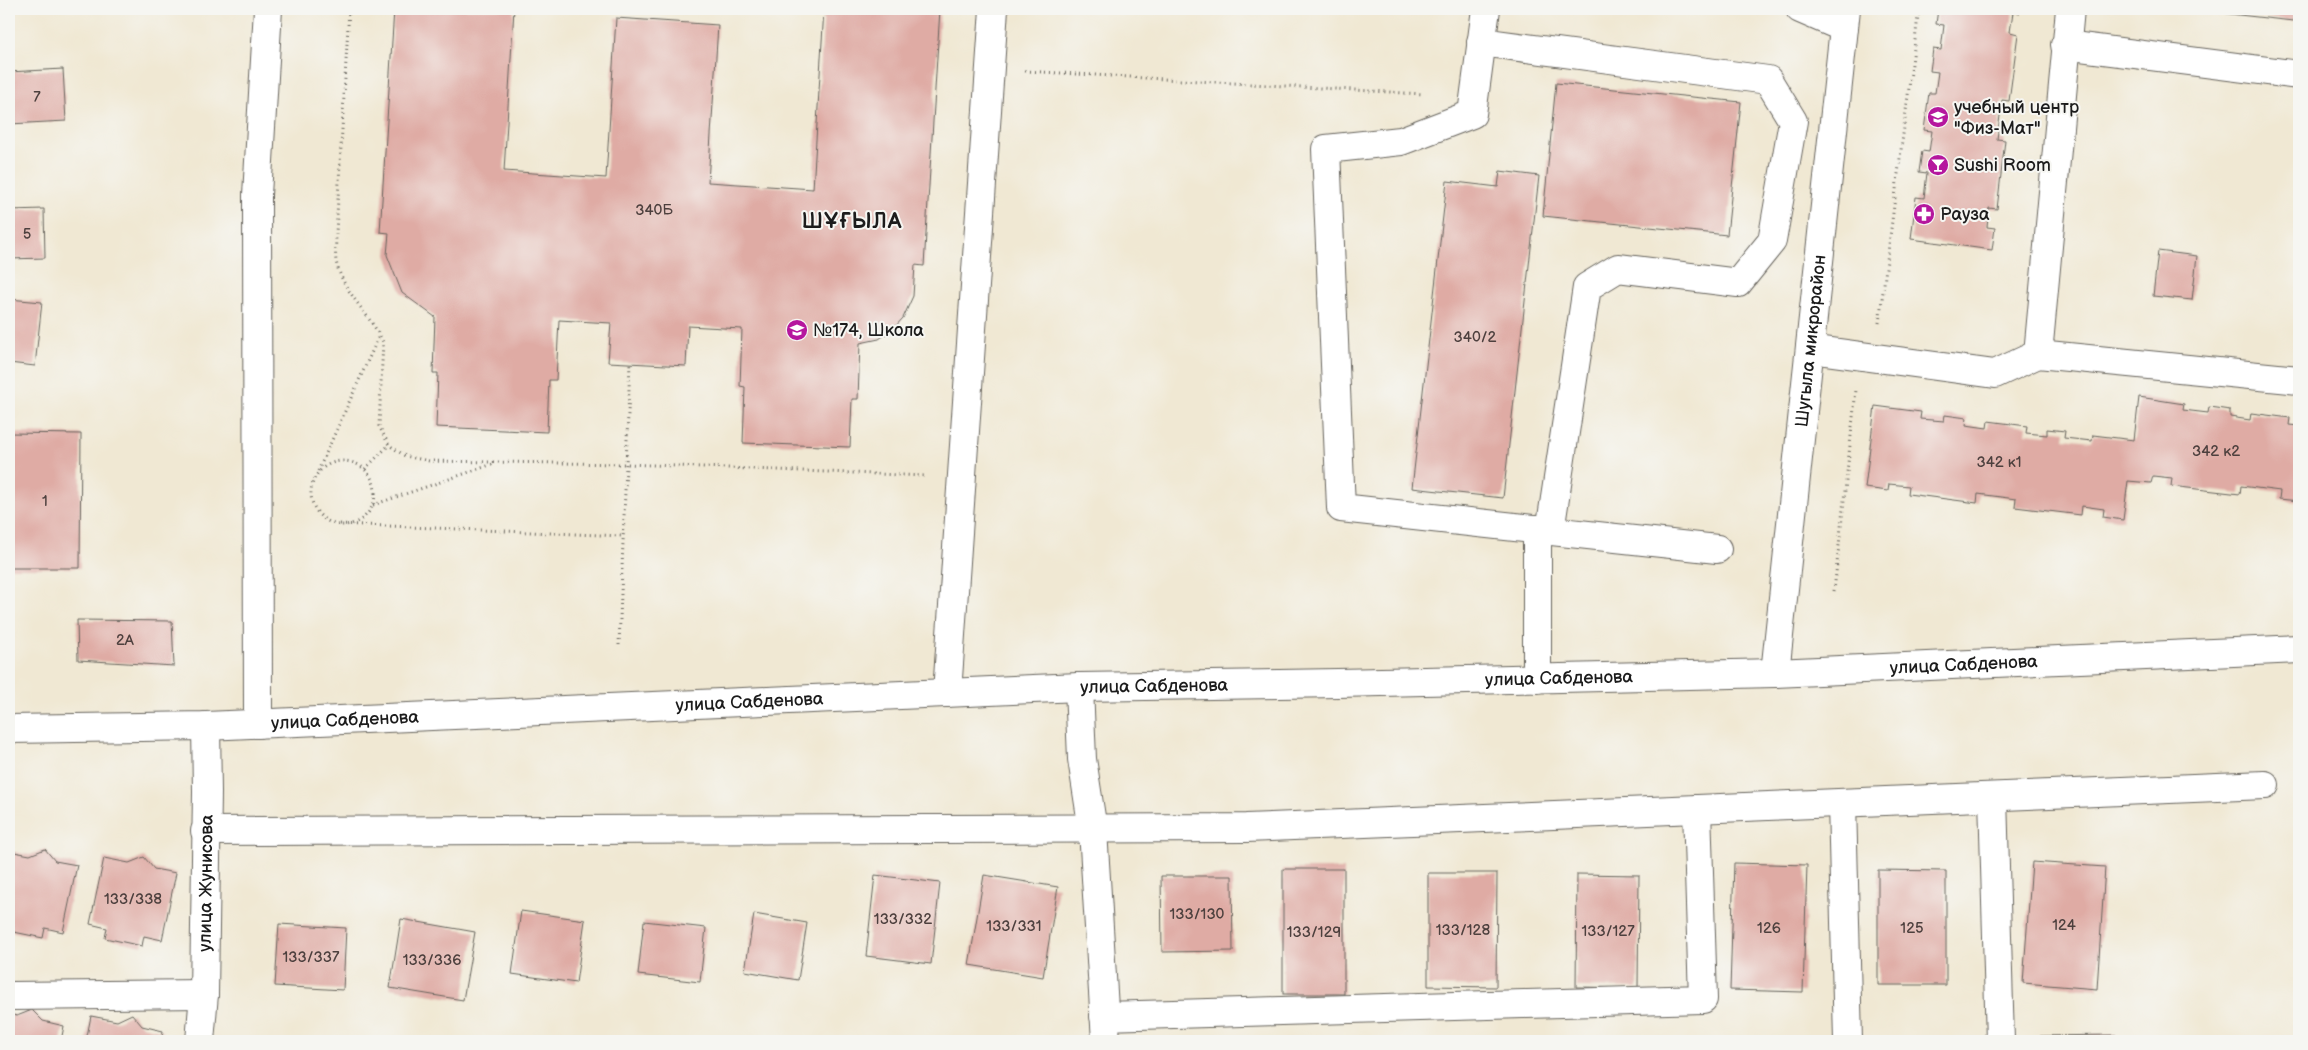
<svg xmlns="http://www.w3.org/2000/svg" width="2308" height="1050" viewBox="0 0 2308 1050" font-family="'Balsamiq Sans',sans-serif">
  <style>
    .building { fill: #dfaba4 }
    .lines { fill: none; stroke-linecap: round; stroke-linejoin: round }
    .minor-casing { stroke: #66635c; stroke-width: 30 }
    .path { stroke: #66635c; stroke-width: 3; stroke-dasharray: 1 4; stroke-linecap: butt }
    .minor { stroke: #fff; stroke-width: 28 }
    .labels { text-anchor: middle; stroke-width: 4; stroke-linejoin: round; paint-order: stroke }
    .number-label { font-size: 15px; fill: #4d403e }
    .poi-label { font-size: 18px; fill: #1c1c1c; stroke: #f6f6f2; text-anchor: start }
    .street-label { font-size: 18px; fill: #1c1c1c; stroke: #f6f6f2 }
    .district-label { font-size: 22px; font-weight: bold; letter-spacing: 1px; fill: #1c1c1c; stroke: #f6f6f2 }
  </style>
  <rect width="100%" height="100%" fill="#f6f6f2"/>
  <filter id="ink" filterUnits="userSpaceOnUse"><feTurbulence type="fractalNoise" baseFrequency=".02" numOctaves="2"/><feDisplacementMap in="SourceGraphic" scale="10" xChannelSelector="R" yChannelSelector="G"/><feConvolveMatrix kernelMatrix="1 2 1 2 8 2 1 2 1" color-interpolation-filters="sRGB"/></filter>
  <filter id="wash" filterUnits="userSpaceOnUse"><feTurbulence type="fractalNoise" baseFrequency=".0096" numOctaves="4" result="noise"/><feDisplacementMap in="SourceGraphic" scale="20" xChannelSelector="R" yChannelSelector="G"/><feGaussianBlur stdDeviation="1.12" result="paint"/><feColorMatrix in="noise" values="0 0 0 0 0 0 0 0 0 0 0 0 0 0 0 0 0 1.4 0 .05"/><feComposite in="paint" operator="in"/></filter>
  <g filter="url(#wash)">
    <rect width="100%" height="100%" fill="#f0e8d3"/>
    <g id="blocks">
      <g class="building">
        <path d="M394,9H514L504,171L606,178L616,18L718,25L708,182L813,189L824,9H940L924,266L915,265L913,296L903,318L892,330L879,339L860,343L858,399H852L850,447L743,443L745,387L740,386L742,329L688,326L686,366L608,362L611,323L559,320L556,380H549L547,432L436,427L438,373H433L435,317L402,293L387,255L389,233L380,232Z"/>
        <path d="M1938,9H2021L2020,13L2013,12L2010,32L2018,34L2009,101L2002,100L1997,139L2005,140L1997,209L1989,208L1987,227L1995,228L1992,250L1911,239L1916,197L1924,198L1927,173L1919,172L1922,151L1929,152L1932,131L1924,130L1929,93H1935L1938,72L1930,71L1933,49L1941,50L1944,25L1936,24Z"/>
        <path d="M2212,9H2295L2293,21L2212,12Z"/>
        <path d="M63,69L66,121L9,124V72Z"/>
        <path d="M1556,83L1741,102L1727,235L1543,216Z"/>
        <path d="M1500,171L1539,176L1503,498L1412,488L1447,181L1498,187Z"/>
        <path d="M44,209L45,258L9,259V210Z"/>
        <path d="M2158,251L2197,256L2192,300L2153,296Z"/>
        <path d="M9,299L42,302L35,366L9,363Z"/>
        <path d="M2139,397L2184,404L2183,410L2208,413L2209,407L2230,410V417L2250,420L2251,413L2290,418L2289,425L2299,426V501L2279,499L2280,491L2241,486L2240,494L2171,486L2172,478L2153,476L2151,483L2128,481L2123,520L2103,517L2104,509L2082,506L2081,515L2015,507L2016,499L1978,494L1977,503L1908,494L1909,486L1889,484L1888,491L1865,488L1875,406L1921,412L1920,419L1944,421L1945,415L1967,418L1966,425L1987,428L1988,421L2027,426L2026,433L2047,435V429L2065,431L2064,438L2092,441L2093,435L2134,440Z"/>
        <path d="M9,433L81,434L80,568H9Z"/>
        <path d="M77,620L172,621L174,666L78,660Z"/>
        <path d="M45,849L55,861L77,865L63,932L45,928L43,938L9,931V851L30,855Z"/>
        <path d="M144,857L154,869L176,873L162,940L144,936L142,946L105,938L107,928L90,924L104,858L129,863Z"/>
        <path d="M2032,862L2105,867L2097,989L2023,983Z"/>
        <path d="M1734,863L1807,865L1803,992L1730,990Z"/>
        <rect x="1283" y="869" width="61" height="125"/>
        <path d="M1878,870L1946,871V985H1878Z"/>
        <path d="M1428,873H1497L1496,987L1428,986Z"/>
        <path d="M1577,874L1639,875L1638,988L1576,987Z"/>
        <path d="M875,875L940,883L931,964L866,956Z"/>
        <path d="M984,875L1058,887L1043,977L969,965Z"/>
        <path d="M1161,876H1232L1233,951L1162,952Z"/>
        <path d="M521,911L585,920L576,983L512,974Z"/>
        <path d="M754,914L807,923L798,980L745,971Z"/>
        <path d="M401,919L475,932L463,1000L390,988Z"/>
        <path d="M644,921L706,928L700,982L638,975Z"/>
        <path d="M279,924L346,928L343,990L275,986Z"/>
        <path d="M32,1010L43,1021L64,1026L61,1041H9V1014L17,1016Z"/>
        <path d="M132,1014L142,1026L163,1031L161,1041H86L91,1016L117,1021Z"/>
        <path d="M2116,1035V1041H2036V1036Z"/>
      </g>
    </g>
  </g>
  <g filter="url(#ink)">
    <use href="#blocks" fill-opacity="0" stroke="#66635c" stroke-width="1"/>
    <g class="lines">
      <g class="minor-casing">
        <g id="minor">
          <path d="M1486,9L1472,114L1401,141L1326,149L1341,508L1717,549"/>
          <path d="M1800,9L1844,28"/>
          <path d="M1481,42L1768,80L1793,121L1772,241L1738,283L1618,268L1587,287L1550,531"/>
          <path d="M2065,45L2299,75"/>
          <path d="M1810,349L1995,374L2038,354L2299,380"/>
          <path d="M2038,354L2070,9"/>
          <path d="M1537,529V679"/>
          <path id="s1" d="M1775,673L1846,9"/>
          <path d="M1079,687L1082,759L1093,830L1106,1041"/>
          <path d="M947,693L994,9"/>
          <path d="M258,724L257,195L268,9"/>
          <path id="s2" d="M9,729L206,726L1079,687L1338,683L1775,673L2299,649"/>
          <path d="M1993,797L2000,1041"/>
          <path d="M1842,803L1848,1041"/>
          <path d="M205,831L1246,828L2265,785"/>
          <path d="M9,996L204,994"/>
          <path d="M1104,1016L1703,999L1697,809"/>
          <path id="s3" d="M200,1041L204,994L207,792L206,726"/>
        </g>
      </g>
      <g class="path">
        <path d="M349,9L336,233C336,242 335,252 336,261C342,291 370,314 383,342L379,426L389,445L405,456L429,461L626,464L926,476"/>
        <path d="M1025,71L1423,94"/>
        <path d="M1879,323L1919,9"/>
        <circle cx="343" cy="493" r="32"/>
        <path d="M365,469L389,445"/>
        <path d="M318,471L379,336"/>
        <path d="M373,505L493,464"/>
        <path d="M340,524L623,536"/>
        <path d="M1834,591L1856,390"/>
        <path d="M619,645L630,363"/>
      </g>
      <use href="#minor" class="minor"/>
    </g>
  </g>
  <defs>
    <g id="school-disc" transform="scale(1.125)"><circle r="9.5" fill="#b5179e" stroke="#f6f6f2"/><path d="M0-5L7-2L0 1L-7-2ZM-4 1L0 2.5L4 1V4Q0 6-4 4Z" fill="#fff"/></g>
    <g id="bar-disc" transform="scale(1.125)"><circle r="9.5" fill="#b5179e" stroke="#f6f6f2"/><path d="M-6-5H6L.8 .8V4.5H3.5V6h-7V4.5H-.8V.8Z" fill="#fff"/></g>
    <g id="pharmacy-disc" transform="scale(1.125)"><circle r="9.5" fill="#b5179e" stroke="#f6f6f2"/><path d="M-2-6h4v4h4v4h-4v4h-4v-4h-4v-4h4Z" fill="#fff"/></g>
  </defs>
  <g fill-rule="evenodd">
    <use href="#school-disc" x="1938" y="117"/>
    <use href="#bar-disc" x="1938" y="165"/>
    <use href="#pharmacy-disc" x="1924" y="214"/>
    <use href="#school-disc" x="797" y="330"/>
  </g>
  <g class="labels">
    <g class="number-label">
      <text x="37" y="102">7</text>
      <text x="654" y="215">340Б</text>
      <text x="27" y="239">5</text>
      <text x="1475" y="342">340/2</text>
      <text x="2216" y="456">342 к2</text>
      <text x="1999" y="467">342 к1</text>
      <text x="45" y="506">1</text>
      <text x="125" y="645">2А</text>
      <text x="133" y="904">133/338</text>
      <text x="1197" y="919">133/130</text>
      <text x="903" y="924">133/332</text>
      <text x="2064" y="930">124</text>
      <text x="1014" y="931">133/331</text>
      <text x="1769" y="933">126</text>
      <text x="1912" y="933">125</text>
      <text x="1463" y="935">133/128</text>
      <text x="1608" y="936">133/127</text>
      <text x="1314" y="937">133/129</text>
      <text x="311" y="962">133/337</text>
      <text x="432" y="965">133/336</text>
    </g>
    <g class="poi-label">
      <text x="1954" y="113">учебный центр<tspan x="1954" dy="21">"Физ-Мат"</tspan></text>
      <text x="1954" y="171">Sushi Room</text>
      <text x="1940" y="220">Рауза</text>
      <text x="813" y="336">№174, Школа</text>
    </g>
    <g class="street-label">
      <text dy="6" stroke="none"><textPath href="#s1" startOffset="334">Шугыла микрорайон</textPath></text>
      <text dy="6" stroke="none"><textPath href="#s2" startOffset="1956">улица Сабденова</textPath></text>
      <text dy="6" stroke="none"><textPath href="#s2" startOffset="1551">улица Сабденова</textPath></text>
      <text dy="6" stroke="none"><textPath href="#s2" startOffset="1146">улица Сабденова</textPath></text>
      <text dy="6" stroke="none"><textPath href="#s2" startOffset="741">улица Сабденова</textPath></text>
      <text dy="6" stroke="none"><textPath href="#s2" startOffset="336">улица Сабденова</textPath></text>
      <text dy="6" stroke="none"><textPath href="#s3" startOffset="158">улица Жунисова</textPath></text>
    </g>
    <g class="district-label">
      <text x="852" y="228">ШҰҒЫЛА</text>
    </g>
  </g>
  <rect width="2308" height="1050" fill="none" stroke="#f6f6f2" stroke-width="30"/>
</svg>
